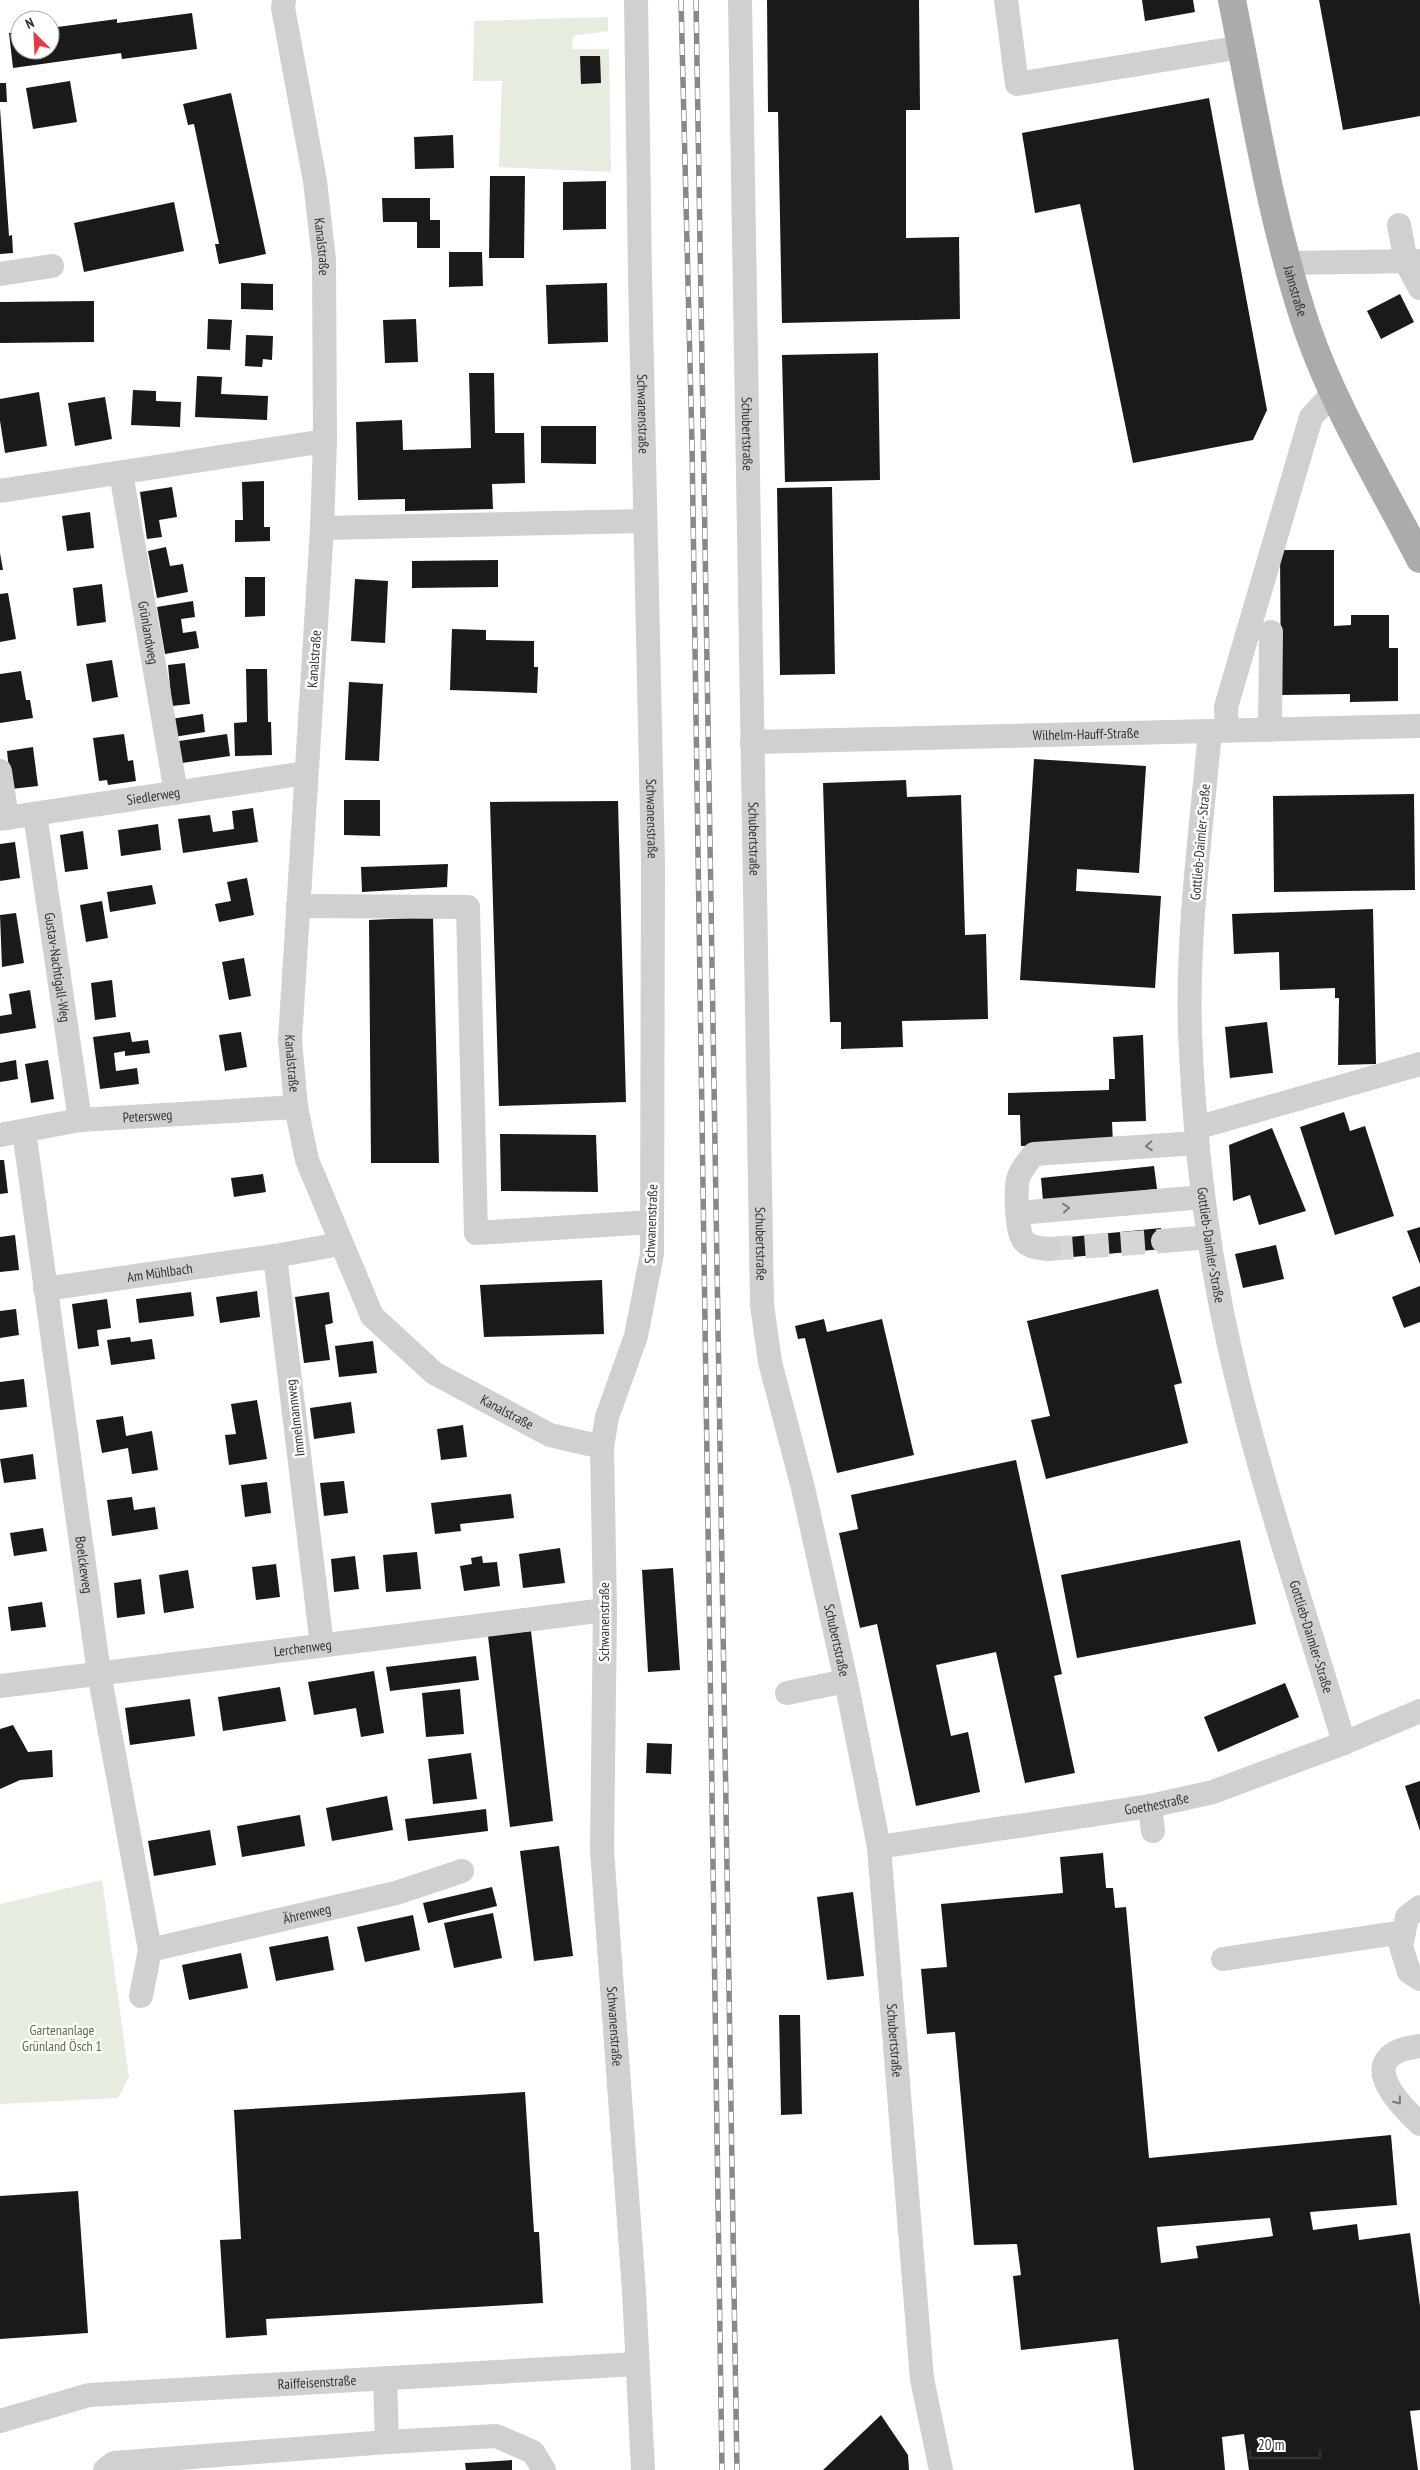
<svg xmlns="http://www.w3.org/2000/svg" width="1420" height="2470" viewBox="0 0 1420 2470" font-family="'PT Sans Narrow',sans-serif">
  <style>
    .green { fill: #e6ecdf }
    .building { fill: #1a1a1a; fill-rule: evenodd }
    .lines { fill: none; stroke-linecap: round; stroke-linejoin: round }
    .minor-tunnel { stroke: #d6d6d6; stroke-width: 24; stroke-dasharray: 24 12; stroke-linecap: butt }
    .minor { stroke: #d0d0d0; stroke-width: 24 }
    .major { stroke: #ababab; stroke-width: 28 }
    .rail-casing { stroke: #888; stroke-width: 5.5 }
    .rail { stroke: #fff; stroke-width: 4; stroke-dasharray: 11; stroke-linecap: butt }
    .oneway { stroke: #7a7a7a }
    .labels { text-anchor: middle; stroke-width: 5; stroke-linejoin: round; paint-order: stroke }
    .street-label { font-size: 14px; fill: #333; stroke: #fff }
    .park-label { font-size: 14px; fill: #56703f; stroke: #fff }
  </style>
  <rect width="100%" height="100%" fill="#fff"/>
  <g class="green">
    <path d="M608,17V31L573,36L572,49H609L611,172L499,167L502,81H473L474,21Z"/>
    <path d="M102,1880L129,2077L118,2098L0,2104V1904Z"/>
  </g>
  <g class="building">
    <path d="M767,0H919L920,110H906V238L959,237L960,319L782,323L778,112H768Z"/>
    <path d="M1142,0H1193L1195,12L1145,21Z"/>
    <path d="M1319,0H1420V116L1343,130Z"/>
    <path d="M192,13L197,49L122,59L121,53L13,68L9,33L20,32V50H50V28L117,19V23Z"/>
    <path d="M580,56H600L601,83L581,84Z"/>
    <path d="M70,81L77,122L33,129L26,88Z"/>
    <path d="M0,83H6L7,102H0Z"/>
    <path d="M231,93L266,254L219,264L215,244H219L194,124L188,125L183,104Z"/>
    <path d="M1209,98L1267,410L1253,440L1133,463L1080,204L1035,213L1022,133Z"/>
    <path d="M0,108L9,236L12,235L13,253L0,254Z"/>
    <path d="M453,135L454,168L415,169L414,137Z"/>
    <path d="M490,176H525L524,258H489Z"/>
    <path d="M606,181V229L563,230V182Z"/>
    <path d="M382,198H430V220H440V248H417V222H383Z"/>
    <path d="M174,202L184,251L84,272L74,223Z"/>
    <path d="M449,252H482L483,286L449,287Z"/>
    <path d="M241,283L273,284V310L241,309Z"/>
    <path d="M607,283L608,342L548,344L546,285Z"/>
    <path d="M1400,294L1414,322L1381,339L1367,311Z"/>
    <path d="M94,301V342L0,343V302Z"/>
    <path d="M208,319L232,320L230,350L207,349Z"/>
    <path d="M416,319L418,362L385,363L383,320Z"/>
    <path d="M246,335L273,336L272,360L263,359L262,367L245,366Z"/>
    <path d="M878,353L880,480L785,482L782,355Z"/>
    <path d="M469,373H494L495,433H524L525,483L492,484L493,509L405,511V499L358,500L356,422L402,420L403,450L471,448Z"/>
    <path d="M197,376L222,377L221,394L268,396L267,420L195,417Z"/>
    <path d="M133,390L156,391V401L181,402L180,427L131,425Z"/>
    <path d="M39,392L47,446L5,453L0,421V399Z"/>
    <path d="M105,397L112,439L75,446L68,403Z"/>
    <path d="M541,426H596V464L541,463Z"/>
    <path d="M264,481V527H270V541L235,542V520H243L242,482Z"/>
    <path d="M172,487L177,517L159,520L162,537L147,539L140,492Z"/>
    <path d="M832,487L835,674L780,675L777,488Z"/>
    <path d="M90,512L94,548L67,551L62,516Z"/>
    <path d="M166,547L170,566L183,564L188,592L157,598L148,551Z"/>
    <path d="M1280,550H1334V626L1351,625V615H1389V648H1398V701L1350,702V694L1281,695Z"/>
    <path d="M0,553L3,570H0Z"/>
    <path d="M498,560V587L412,588V561Z"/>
    <path d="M245,577H265V616L245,617Z"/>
    <path d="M355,579L388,581L385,643L351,641Z"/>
    <path d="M102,584L106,622L77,626L73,588Z"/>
    <path d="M8,593L16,639L0,642V594Z"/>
    <path d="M193,601L195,617L181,619L183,633L196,631L199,648L165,654L157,607Z"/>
    <path d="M452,629L486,630V640L534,641V667H538L537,693L450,690Z"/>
    <path d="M112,660L118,697L92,702L86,664Z"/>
    <path d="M185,663L190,704L172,706L168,665Z"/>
    <path d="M246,669H267L268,722H271L272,755L235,756L234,723L247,722Z"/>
    <path d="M21,671L26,700H30L33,718L0,723V674Z"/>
    <path d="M349,682L383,684L379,761L345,760Z"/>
    <path d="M203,714L205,732L174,737L171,719Z"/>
    <path d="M124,734L128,761L133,760L136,781L108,785L107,780L99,781L93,738Z"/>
    <path d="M227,734L230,756L182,763L179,741Z"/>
    <path d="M33,747L38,786L11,789L7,751Z"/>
    <path d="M1034,759L1146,766L1139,873L1077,869L1076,891L1161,896L1155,988L1020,980Z"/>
    <path d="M906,780L907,797L961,795L965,935L986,934L988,1019L902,1021L903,1047L841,1049V1022H830L823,783Z"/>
    <path d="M1414,794L1415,890L1274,892L1273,796Z"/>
    <path d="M344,800H380V836L344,835Z"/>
    <path d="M618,801L626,1102L499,1106L490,802Z"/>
    <path d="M253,808L258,842L183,853L178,819L210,815L213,832L234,829L232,811Z"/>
    <path d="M158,824L161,850L121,856L118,830Z"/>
    <path d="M83,831L88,869L65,872L60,835Z"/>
    <path d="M15,842L20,878L0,881V844Z"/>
    <path d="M448,864L447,887L362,892L361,867Z"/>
    <path d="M247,878L254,915L219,922L215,904L231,901L227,882Z"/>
    <path d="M152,885L156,904L110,912L107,892Z"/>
    <path d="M102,901L108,938L86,942L80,905Z"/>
    <path d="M1373,909L1376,1064L1338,1065L1339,998H1335V988L1280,990L1279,952L1234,954L1232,914Z"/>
    <path d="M16,913L24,963L2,967L0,915Z"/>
    <path d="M433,917L439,1163H371L369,920Z"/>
    <path d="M244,958L251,996L229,1000L222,962Z"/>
    <path d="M112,980L116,1017L95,1020L91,983Z"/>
    <path d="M30,990L36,1028L0,1034V1016L12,1014L9,994Z"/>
    <path d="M1267,1022L1273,1073L1230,1078L1225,1027Z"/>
    <path d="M130,1032L132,1042L148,1040L150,1053L125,1056V1051L114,1053L116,1071L137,1068L139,1084L100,1089L93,1037Z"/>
    <path d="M241,1032L247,1067L225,1071L219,1035Z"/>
    <path d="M1143,1035L1146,1121L1112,1122L1113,1144L1021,1146L1020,1115H1008V1093L1109,1090V1079H1115L1113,1037Z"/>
    <path d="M16,1060L18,1079L0,1082V1063Z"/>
    <path d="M48,1060L54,1099L31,1103L25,1064Z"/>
    <path d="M1344,1112L1350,1131L1365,1126L1394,1216L1335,1235L1300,1127Z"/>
    <path d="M1272,1128L1306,1211L1259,1225L1250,1195L1233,1201L1229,1145Z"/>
    <path d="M500,1134L596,1135L598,1192L501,1191Z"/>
    <path d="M0,1160H4L8,1193L0,1194Z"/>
    <path d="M1154,1166L1157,1189L1043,1201L1041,1178Z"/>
    <path d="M263,1174L266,1192L234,1197L231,1178Z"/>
    <path d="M1420,1227V1264L1407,1231Z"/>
    <path d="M1161,1228L1163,1249L1050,1259L1049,1239Z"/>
    <path d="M15,1235L19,1270L0,1272V1237Z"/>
    <path d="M1276,1245L1284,1279L1243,1288L1235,1254Z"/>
    <path d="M602,1280L604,1334L484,1337L480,1285Z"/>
    <path d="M1420,1286V1322L1404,1328L1392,1297Z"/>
    <path d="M1158,1289L1182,1383L1174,1385L1188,1443L1046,1479L1031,1420L1050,1416L1027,1321Z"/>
    <path d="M257,1291L260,1317L220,1323L216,1297Z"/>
    <path d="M191,1292L194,1316L139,1323L136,1299Z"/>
    <path d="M329,1292L333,1323L325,1325L330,1360L304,1363L295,1297Z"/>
    <path d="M107,1299L111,1328L97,1330L99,1346L78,1349L72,1304Z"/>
    <path d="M16,1309L19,1335L0,1338V1311Z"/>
    <path d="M824,1319L827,1332L882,1319L914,1455L837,1473L805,1338L798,1339L795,1326Z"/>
    <path d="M130,1337L131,1342L152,1339L155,1359L111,1365L107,1340Z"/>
    <path d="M373,1341L377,1373L339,1377L335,1346Z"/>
    <path d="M24,1379L27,1407L0,1410V1382Z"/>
    <path d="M257,1400L267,1459L229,1465L225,1435L236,1434L231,1404Z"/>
    <path d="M351,1402L355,1433L314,1439L310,1408Z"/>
    <path d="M123,1416L126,1436L152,1431L158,1470L132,1474L128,1448L102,1453L96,1420Z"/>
    <path d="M463,1425L467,1457L441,1460L437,1429Z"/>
    <path d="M33,1454L36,1479L4,1483L0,1459Z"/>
    <path d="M1016,1460L1062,1674L1054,1676L1075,1773L1025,1783L996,1652L936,1665L951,1736L968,1732L980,1792L916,1806L877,1624L860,1628L839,1533L858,1529L851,1495Z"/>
    <path d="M344,1481L348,1513L324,1516L320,1483Z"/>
    <path d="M267,1482L271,1513L245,1517L241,1485Z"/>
    <path d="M511,1494L514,1518L460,1524L461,1531L435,1534L431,1503Z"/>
    <path d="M132,1497L134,1510L155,1507L158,1529L112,1536L107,1500Z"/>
    <path d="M43,1528L47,1551L14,1556L10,1533Z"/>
    <path d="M1240,1540L1256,1624L1077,1658L1061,1575Z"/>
    <path d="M560,1548L565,1583L523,1588L519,1554Z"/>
    <path d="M417,1552L421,1589L386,1592L383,1555Z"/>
    <path d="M355,1556L359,1589L334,1592L331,1559Z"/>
    <path d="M482,1556L483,1563L497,1562L500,1586L464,1591L460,1566L472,1564L471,1558Z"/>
    <path d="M276,1564L280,1597L256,1600L252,1567Z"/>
    <path d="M673,1568L680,1670L648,1672L642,1570Z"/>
    <path d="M188,1570L194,1608L164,1613L159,1575Z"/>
    <path d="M141,1579L145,1614L117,1618L114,1583Z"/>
    <path d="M42,1602L46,1627L11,1631L8,1607Z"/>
    <path d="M531,1631L553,1821L510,1827L488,1636Z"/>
    <path d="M476,1656L479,1680L390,1691L386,1667Z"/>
    <path d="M374,1671L384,1733L361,1737L356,1708L314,1715L308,1682Z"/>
    <path d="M1285,1683L1299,1717L1218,1752L1204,1717Z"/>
    <path d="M280,1687L286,1721L223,1731L218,1697Z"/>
    <path d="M460,1689L464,1734L426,1737L422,1693Z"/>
    <path d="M190,1699L195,1736L130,1745L125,1708Z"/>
    <path d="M13,1725L28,1752L52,1750L53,1777L20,1780L0,1789V1729Z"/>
    <path d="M647,1743L672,1744L671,1774L646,1773Z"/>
    <path d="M471,1753L477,1799L433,1804L428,1759Z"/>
    <path d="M1420,1781V1831L1405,1786Z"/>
    <path d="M387,1796L393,1830L332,1841L326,1808Z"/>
    <path d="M486,1809L488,1831L408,1841L405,1819Z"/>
    <path d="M300,1815L305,1846L242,1857L237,1826Z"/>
    <path d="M210,1830L216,1865L154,1876L148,1841Z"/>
    <path d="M559,1846L573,1956L534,1961L520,1851Z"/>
    <path d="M1103,1853L1106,1888H1113L1115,1908L1126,1907L1149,2158L1391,2135L1397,2205L1310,2212L1313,2230L1357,2224L1359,2240L1410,2233L1420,2306V2410L1410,2411L1418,2470H1249L1244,2434L1222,2437L1225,2470H1134L1118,2339L1021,2350L1013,2276L1021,2275L1017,2244L974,2245L955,2032L927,2034L921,1969L947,1967L941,1904L1063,1893L1060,1857ZM1270,2218L1273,2236L1196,2246L1198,2258L1161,2263L1157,2227Z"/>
    <path d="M492,1887L497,1906L428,1923L423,1903Z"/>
    <path d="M853,1892L864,1976L827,1980L817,1897Z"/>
    <path d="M493,1913L502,1958L454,1968L444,1923Z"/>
    <path d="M413,1915L420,1950L365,1962L357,1927Z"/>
    <path d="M328,1936L334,1970L276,1981L269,1947Z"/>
    <path d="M241,1953L248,1988L189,2000L182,1965Z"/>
    <path d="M779,2015H800L802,2114L781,2115Z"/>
    <path d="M525,2092L534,2232H539L543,2303L266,2319L267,2335L226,2338L220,2240L241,2239L234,2110Z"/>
    <path d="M78,2191L88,2333L0,2339V2196Z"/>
    <path d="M881,2415L908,2455L909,2470H823Z"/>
    <path d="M512,2460V2470H466L465,2463Z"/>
  </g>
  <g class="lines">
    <path class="minor-tunnel" d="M1049,1249L1163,1241"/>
    <g class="minor">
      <path id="s1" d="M284,0L283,8L315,181L324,260L325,441L322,528L290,1040L296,1107L307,1160L372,1316L434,1373L550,1435L602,1447"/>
      <path id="s2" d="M636,0L640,275L653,863L652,1254L636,1336L607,1417L602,1447L605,1610L602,1850L634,2291L643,2470"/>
      <path id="s3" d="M740,0L762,1305L770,1362L803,1488L846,1681L879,1847L922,2379L941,2470"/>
      <path d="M1006,0L1017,84L1242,47"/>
      <path d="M1399,225L1406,262L1420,288"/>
      <path d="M1287,263L1420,261"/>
      <path d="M0,274L52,266"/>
      <path id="s4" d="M121,473L176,793"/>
      <path d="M0,491L325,441"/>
      <path d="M322,528L644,521"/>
      <path d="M1270,730L1271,632"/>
      <path id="s5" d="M1210,731C1201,831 1187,931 1190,1031C1194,1136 1206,1242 1229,1345C1259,1480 1305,1611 1344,1743"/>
      <path d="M1227,731L1226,707L1311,417L1333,393"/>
      <path id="s6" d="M752,742L1420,726"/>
      <path d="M0,771L7,818"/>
      <path id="s7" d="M35,814L80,1120"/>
      <path id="s8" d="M0,819L306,773"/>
      <path d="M298,906L468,907L476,1233L652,1222"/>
      <path d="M1196,1128L1420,1064"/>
      <path id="s9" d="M24,1131L99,1673L150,1950L141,1996"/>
      <path id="s10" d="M0,1135L80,1120L296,1107"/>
      <path d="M1018,1213L1203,1197"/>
      <path d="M1163,1241L1209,1237"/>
      <path d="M1049,1249C1041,1248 1030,1248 1024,1241C1016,1232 1015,1187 1019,1176C1023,1167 1028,1161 1034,1154L1197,1143"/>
      <path id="s11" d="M45,1289L275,1256"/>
      <path d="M322,1645L275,1256L340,1244"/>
      <path id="s12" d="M0,1686L605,1610"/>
      <path d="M787,1693L846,1681"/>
      <path d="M1150,1806L1153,1831"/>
      <path id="s13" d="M879,1847L1150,1806L1213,1792L1344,1743L1420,1711"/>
      <path d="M1420,1907L1407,1917L1401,1946L1409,1972L1420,1979"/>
      <path id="s14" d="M150,1950L396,1893L462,1871"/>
      <path d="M1223,1959L1404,1932"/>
      <path d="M1420,2046C1355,2054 1391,2097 1420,2124"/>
      <path d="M385,2379L387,2442"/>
      <path id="s15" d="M0,2421L89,2395L637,2364"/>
      <path d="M105,2470L114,2463L387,2442L496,2436L533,2452L544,2470"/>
    </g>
    <path class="major" id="s16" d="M1232,0C1254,110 1271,221 1307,328C1335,409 1381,483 1420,559"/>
    <g class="rail-casing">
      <g id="rail">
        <path d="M681,0L692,444L722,2470"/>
        <path d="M696,0L737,2470"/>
      </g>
    </g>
    <use href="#rail" class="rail"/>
  </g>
  <defs><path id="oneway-chevron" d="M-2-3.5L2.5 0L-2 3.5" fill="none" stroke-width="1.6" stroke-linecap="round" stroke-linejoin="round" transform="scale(1.25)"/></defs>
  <g class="oneway">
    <use href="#oneway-chevron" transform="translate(1149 1146) rotate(176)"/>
    <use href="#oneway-chevron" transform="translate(1066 1208) rotate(-5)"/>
    <use href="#oneway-chevron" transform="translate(1398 2101) rotate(51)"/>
  </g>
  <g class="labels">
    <g class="street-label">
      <text dy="5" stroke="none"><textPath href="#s1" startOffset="250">Kanalstraße</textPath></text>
      <text dy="5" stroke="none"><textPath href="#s16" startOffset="298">Jahnstraße</textPath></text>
      <text dy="5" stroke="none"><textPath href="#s2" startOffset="414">Schwanenstraße</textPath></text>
      <text dy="5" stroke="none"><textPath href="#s3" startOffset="434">Schubertstraße</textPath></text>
      <text dy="5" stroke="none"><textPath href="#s4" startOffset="162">Grünlandweg</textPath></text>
      <text transform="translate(314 659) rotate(-86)" y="5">Kanalstraße</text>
      <text dy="5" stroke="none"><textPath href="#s6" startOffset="334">Wilhelm-Hauff-Straße</textPath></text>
      <text dy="5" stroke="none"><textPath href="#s8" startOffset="155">Siedlerweg</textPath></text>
      <text dy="5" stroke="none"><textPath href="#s2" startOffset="819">Schwanenstraße</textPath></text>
      <text dy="5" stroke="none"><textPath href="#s3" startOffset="839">Schubertstraße</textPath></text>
      <text transform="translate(1200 842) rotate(-85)" y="5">Gottlieb-Daimler-Straße</text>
      <text dy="5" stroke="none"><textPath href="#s7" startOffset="155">Gustav-Nachtigall-Weg</textPath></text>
      <text dy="5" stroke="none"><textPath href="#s1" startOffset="1068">Kanalstraße</textPath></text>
      <text dy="5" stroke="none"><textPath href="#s10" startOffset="149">Petersweg</textPath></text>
      <text transform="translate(651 1224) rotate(-88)" y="5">Schwanenstraße</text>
      <text dy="5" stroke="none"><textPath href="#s3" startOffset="1244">Schubertstraße</textPath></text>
      <text dy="5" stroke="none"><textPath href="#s5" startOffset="516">Gottlieb-Daimler-Straße</textPath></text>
      <text dy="5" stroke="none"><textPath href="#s11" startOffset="116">Am Mühlbach</textPath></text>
      <text dy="5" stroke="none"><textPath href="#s1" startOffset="1502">Kanalstraße</textPath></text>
      <text transform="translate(295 1418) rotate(-97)" y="5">Immelmannweg</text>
      <text dy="5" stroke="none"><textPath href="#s9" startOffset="438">Boelckeweg</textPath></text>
      <text transform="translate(604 1622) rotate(-90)" y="5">Schwanenstraße</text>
      <text dy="5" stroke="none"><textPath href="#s5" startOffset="921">Gottlieb-Daimler-Straße</textPath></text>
      <text dy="5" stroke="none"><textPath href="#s3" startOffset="1649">Schubertstraße</textPath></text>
      <text dy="5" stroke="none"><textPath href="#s12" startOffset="305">Lerchenweg</textPath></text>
      <text dy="5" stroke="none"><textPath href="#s13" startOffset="281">Goethestraße</textPath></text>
      <text dy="5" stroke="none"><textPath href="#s14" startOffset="161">Ährenweg</textPath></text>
      <text dy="5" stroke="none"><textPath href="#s2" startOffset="2034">Schwanenstraße</textPath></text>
      <text dy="5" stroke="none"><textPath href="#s3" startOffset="2054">Schubertstraße</textPath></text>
      <text dy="5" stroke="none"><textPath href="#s15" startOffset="321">Raiffeisenstraße</textPath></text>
    </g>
    <g class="park-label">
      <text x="62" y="2035">Gartenanlage<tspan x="62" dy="16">Grünland Ösch 1</tspan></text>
    </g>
  </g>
  <g transform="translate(35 35) rotate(336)"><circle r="24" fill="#ffffff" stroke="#adadad"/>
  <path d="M0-4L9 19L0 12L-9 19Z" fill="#e63946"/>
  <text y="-8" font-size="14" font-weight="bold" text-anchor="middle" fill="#333333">N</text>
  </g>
  <path d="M1250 2450v8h70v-8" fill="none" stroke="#333333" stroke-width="2.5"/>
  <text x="1258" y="2450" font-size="15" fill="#333333" stroke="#ffffff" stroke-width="4" paint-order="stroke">20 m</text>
</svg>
